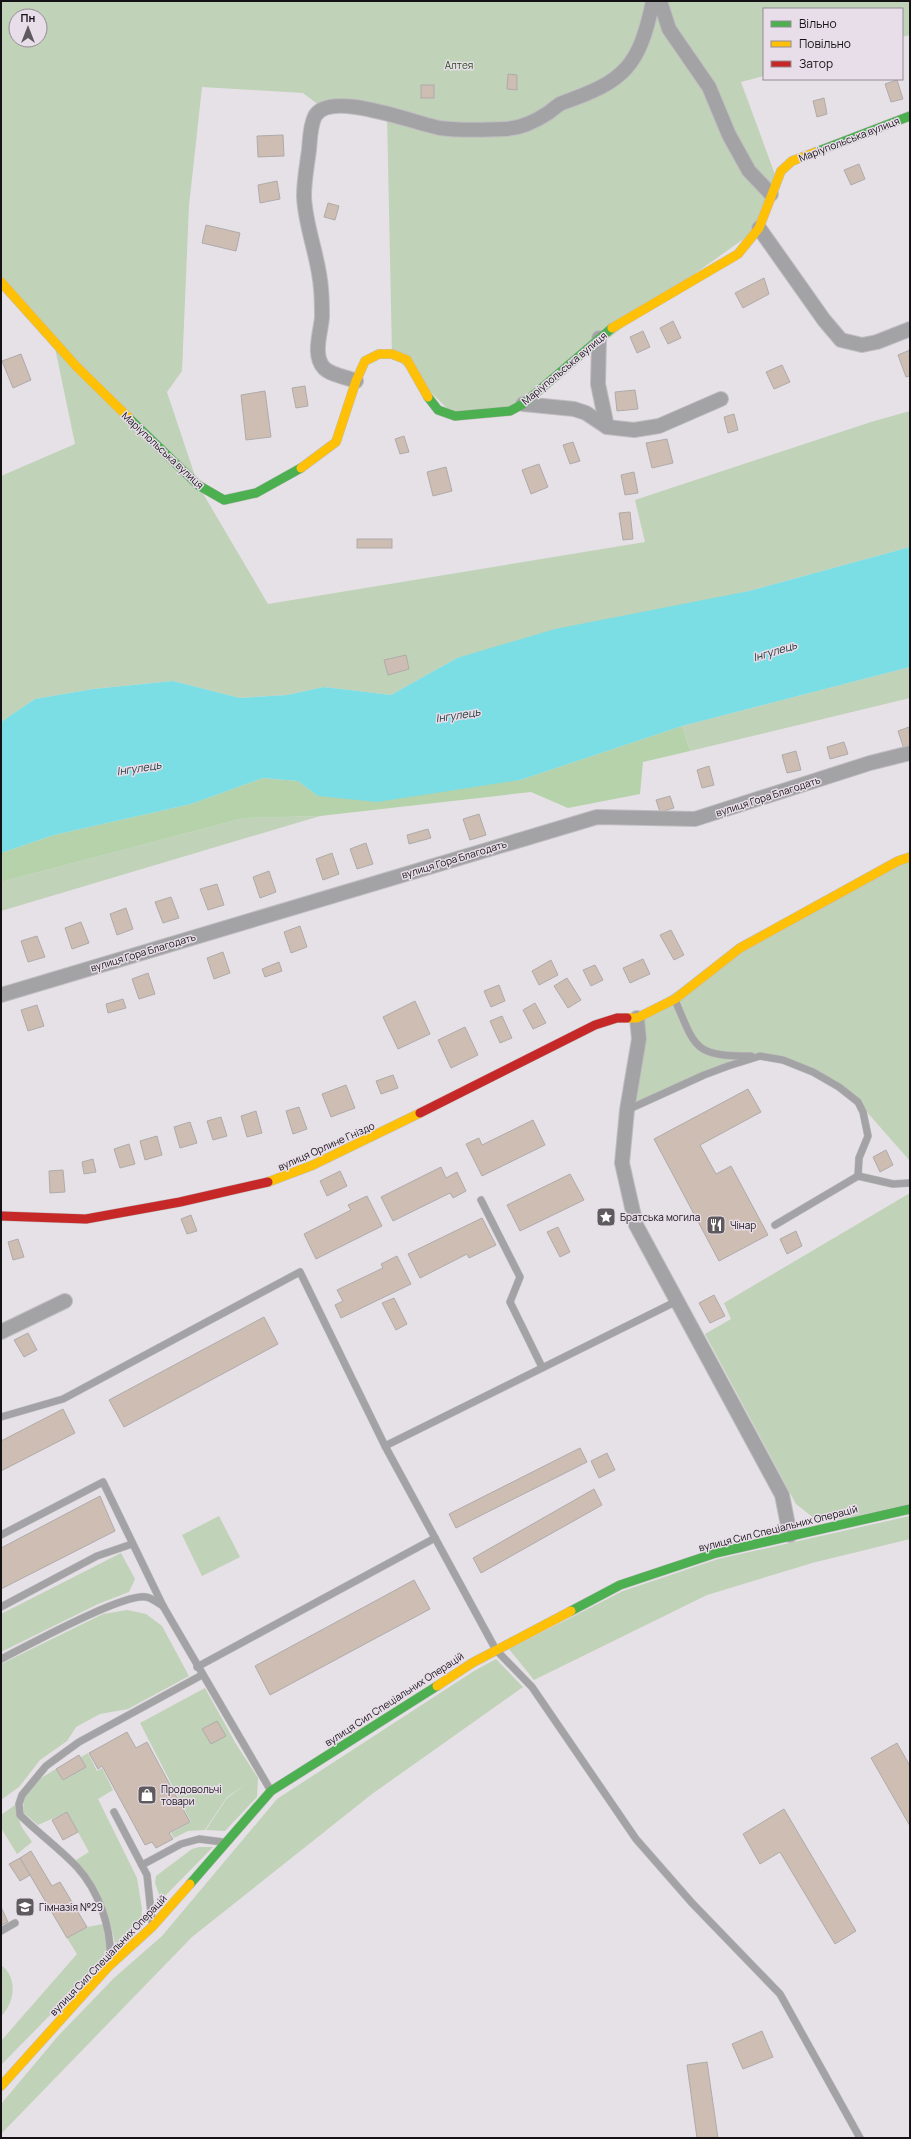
<svg xmlns="http://www.w3.org/2000/svg" width="911" height="2139" viewBox="0 0 911 2139" font-family="Manrope,sans-serif">
  <style>
    .green { fill: #c0d2b8; fill-rule: evenodd }
    .forest { fill: #b5d2aa }
    .water { fill: #7adee4 }
    .building { fill: #cdbdb2; stroke: #afabab }
    .lines { fill: none; stroke-linecap: round; stroke-linejoin: round }
    .lane-casing { stroke: #c0bdc0; stroke-width: 8 }
    .street-casing { stroke: #c0bdc0; stroke-width: 16 }
    .fast-casing { stroke: #c0bdc0; stroke-width: 10 }
    .slow-casing { stroke: #c0bdc0; stroke-width: 10 }
    .jam-casing { stroke: #c0bdc0; stroke-width: 10 }
    .lane { stroke: #a3a3a5; stroke-width: 7 }
    .street { stroke: #a3a3a5; stroke-width: 14 }
    .fast { stroke: #4caf50; stroke-width: 9 }
    .slow { stroke: #ffc107; stroke-width: 9 }
    .jam { stroke: #c62828; stroke-width: 9 }
    .labels { text-anchor: middle; stroke-width: 3; stroke-linejoin: round; paint-order: stroke }
    .park-label { font-size: 10px; fill: #274b17; stroke: #e8dee9 }
    .street-label { font-size: 10px; fill: #151215; stroke: #e8dee9 }
    .poi-label { font-size: 10px; fill: #151215; stroke: #e8dee9; text-anchor: start }
    .water-label { font-size: 11px; font-style: italic; fill: #1c3435; stroke: #e8dee9 }
  </style>
  <rect width="100%" height="100%" fill="#e6e1e6"/>
  <g class="green">
    <path d="M1,1H910V35L902,37V9H764V76L741,82L777,180L759,228L669,292L523,404L455,416L392,354L387,113L324,109L303,93L202,87L189,206L182,371L167,392L198,485L268,604L645,542L635,500L871,422L910,411V547L749,591L457,658L391,695L324,687L287,695L240,698L173,681L93,689L35,699L1,722V476L75,444L53,338L1,282ZM16,16H40V40H16Z"/>
    <path d="M910,667V698L690,751L682,726Z"/>
    <path d="M320,816L1,911V882L244,818Z"/>
    <path d="M910,857V1161L858,1102L813,1072L760,1056L627,1110L637,1018L740,948Z"/>
    <path d="M910,1193V1504L842,1519H815L796,1504L705,1334L731,1319L724,1303Z"/>
    <path d="M219,1516L240,1557L202,1576L182,1535Z"/>
    <path d="M910,1516V1539L812,1563L707,1595L534,1680L509,1649L623,1591L718,1559Z"/>
    <path d="M121,1553L135,1579L129,1592L98,1604L1,1652V1614Z"/>
    <path d="M127,1610L146,1614L162,1626L189,1676L128,1709L100,1714L76,1727L67,1741L40,1760L19,1787L1,1800V1664L103,1614Z"/>
    <path d="M496,1659L523,1687L372,1794L192,1937L1,2134V2104L59,2035L114,1978L162,1936L277,1799L474,1671Z"/>
    <path d="M205,1688L236,1744L258,1778L257,1797L225,1831L206,1830L227,1798L248,1783L227,1797L205,1830L188,1831L174,1838L171,1833L191,1822L140,1723Z"/>
    <path d="M88,1753L97,1771L102,1768L113,1790L98,1799L137,1878L142,1909L141,1922L116,1948C110,1915 97,1886 76,1860L89,1852L67,1812L38,1825L24,1813C20,1790 39,1779 56,1769L63,1780L86,1767L81,1757Z"/>
    <path d="M15,1805L21,1826L32,1842L17,1854L1,1828V1815Z"/>
    <path d="M199,1847H213L161,1900L155,1883L156,1876L192,1849Z"/>
    <path d="M103,1924L108,1956L1,2065V2041L77,1954L67,1938L87,1927Z"/>
    <path d="M1,1965C18,1977 15,2003 1,2016Z"/>
  </g>
  <path class="forest" d="M682,726L690,751L643,762L640,794L568,808L531,792L320,816L244,818L1,882V853L54,835L191,804L263,778L298,781L318,796L520,780Z"/>
  <path class="water" d="M910,547V667L682,726L520,780L377,802L318,796L298,781L263,778L191,804L54,835L1,853V722L35,699L93,689L173,681L240,698L287,695L324,687L391,695L457,658L555,629L749,591Z"/>
  <g class="building">
    <path d="M508,74L517,75V90L507,89Z"/>
    <path d="M897,80L903,99L891,102L885,84Z"/>
    <rect x="421" y="85" width="13" height="13"/>
    <path d="M824,98L827,114L817,117L813,101Z"/>
    <path d="M283,135L284,156L258,157L257,136Z"/>
    <path d="M859,164L865,179L851,185L844,170Z"/>
    <path d="M277,181L280,199L260,203L258,185Z"/>
    <path d="M328,203L339,206L335,220L324,217Z"/>
    <path d="M206,225L240,233L236,251L202,243Z"/>
    <path d="M764,278L769,294L743,308L735,293Z"/>
    <path d="M673,321L681,338L668,344L660,328Z"/>
    <path d="M643,331L650,347L637,353L630,337Z"/>
    <path d="M910,350V376L906,377L898,355Z"/>
    <path d="M21,354L31,380L13,388L2,361Z"/>
    <path d="M782,365L790,382L774,389L766,372Z"/>
    <path d="M305,386L308,406L296,408L292,388Z"/>
    <path d="M635,390L638,409L617,411L615,392Z"/>
    <path d="M265,391L271,437L246,440L241,395Z"/>
    <path d="M734,414L738,430L728,433L724,417Z"/>
    <path d="M404,436L409,452L400,454L395,439Z"/>
    <path d="M667,439L673,463L652,468L646,443Z"/>
    <path d="M573,442L580,461L570,464L563,445Z"/>
    <path d="M539,464L548,487L531,494L522,470Z"/>
    <path d="M446,467L452,491L433,496L427,472Z"/>
    <path d="M634,472L638,493L625,495L621,475Z"/>
    <path d="M630,512L633,539L623,540L619,513Z"/>
    <rect x="357" y="539" width="35" height="9"/>
    <path d="M406,655L409,669L388,675L384,660Z"/>
    <path d="M909,727L910,747L904,749L898,731Z"/>
    <path d="M844,742L848,754L830,759L827,747Z"/>
    <path d="M796,751L801,770L787,773L782,755Z"/>
    <path d="M709,766L714,785L702,788L697,770Z"/>
    <path d="M670,796L674,808L660,812L656,800Z"/>
    <path d="M479,814L486,835L470,840L463,819Z"/>
    <path d="M428,829L431,838L409,844L407,835Z"/>
    <path d="M366,843L373,864L357,869L350,849Z"/>
    <path d="M332,853L339,874L323,880L316,859Z"/>
    <path d="M269,871L276,892L260,898L253,877Z"/>
    <path d="M217,884L224,905L208,910L200,889Z"/>
    <path d="M171,897L179,918L163,923L155,902Z"/>
    <path d="M126,908L133,929L117,935L110,914Z"/>
    <path d="M81,922L89,943L72,949L65,928Z"/>
    <path d="M300,926L307,947L291,953L284,932Z"/>
    <path d="M671,930L684,955L674,960L660,935Z"/>
    <path d="M37,936L45,957L28,962L21,941Z"/>
    <path d="M223,952L230,973L214,979L207,958Z"/>
    <path d="M643,959L650,974L630,983L623,968Z"/>
    <path d="M551,960L558,975L539,985L532,971Z"/>
    <path d="M279,962L282,971L265,977L262,969Z"/>
    <path d="M595,965L603,980L591,986L583,970Z"/>
    <path d="M148,973L155,994L139,999L132,979Z"/>
    <path d="M567,978L581,1000L568,1008L554,986Z"/>
    <path d="M499,985L505,1001L491,1007L484,991Z"/>
    <path d="M123,999L126,1008L108,1013L106,1004Z"/>
    <path d="M415,1001L430,1034L398,1049L383,1017Z"/>
    <path d="M535,1003L546,1023L533,1029L523,1010Z"/>
    <path d="M37,1005L44,1026L28,1031L21,1010Z"/>
    <path d="M502,1016L512,1038L500,1043L490,1021Z"/>
    <path d="M465,1027L478,1055L451,1068L438,1040Z"/>
    <path d="M393,1075L398,1088L381,1094L376,1081Z"/>
    <path d="M346,1085L355,1108L331,1117L322,1094Z"/>
    <path d="M748,1089L761,1112L700,1145L716,1174L731,1166L768,1235L719,1261L654,1139Z"/>
    <path d="M299,1107L307,1129L293,1134L286,1111Z"/>
    <path d="M256,1111L262,1133L247,1137L241,1116Z"/>
    <path d="M221,1117L227,1136L213,1140L207,1121Z"/>
    <path d="M533,1120L545,1145L482,1176L466,1144L479,1138L482,1145Z"/>
    <path d="M190,1122L197,1143L180,1148L174,1127Z"/>
    <path d="M157,1136L162,1155L145,1160L140,1141Z"/>
    <path d="M129,1144L135,1164L120,1168L114,1149Z"/>
    <path d="M886,1150L893,1165L880,1172L873,1157Z"/>
    <path d="M93,1159L96,1172L84,1174L82,1162Z"/>
    <path d="M441,1167L446,1178L457,1172L466,1191L453,1198L450,1193L393,1221L381,1197Z"/>
    <path d="M63,1170L65,1192L50,1193L49,1171Z"/>
    <path d="M340,1171L347,1186L327,1196L320,1181Z"/>
    <path d="M570,1174L584,1200L520,1231L507,1205Z"/>
    <path d="M367,1196L382,1226L316,1259L304,1234L351,1210L348,1205Z"/>
    <path d="M191,1215L197,1231L187,1234L181,1219Z"/>
    <path d="M482,1218L496,1245L469,1258L467,1254L420,1278L408,1254Z"/>
    <path d="M558,1227L570,1252L560,1257L547,1232Z"/>
    <path d="M796,1231L802,1246L787,1254L780,1239Z"/>
    <path d="M18,1239L24,1257L13,1260L8,1242Z"/>
    <path d="M397,1256L411,1284L341,1318L335,1305L343,1301L337,1290L383,1268L381,1264Z"/>
    <path d="M714,1295L725,1316L710,1323L699,1303Z"/>
    <path d="M394,1298L407,1324L396,1330L382,1303Z"/>
    <path d="M264,1317L278,1344L124,1427L109,1400Z"/>
    <path d="M28,1333L37,1350L24,1357L14,1340Z"/>
    <path d="M63,1409L75,1433L1,1471V1441Z"/>
    <path d="M580,1448L587,1462L456,1528L449,1514Z"/>
    <path d="M607,1453L615,1470L599,1478L591,1461Z"/>
    <path d="M594,1489L602,1505L481,1573L473,1558Z"/>
    <path d="M100,1496L115,1531L1,1589V1548Z"/>
    <path d="M414,1580L430,1609L270,1695L255,1666Z"/>
    <path d="M217,1721L226,1736L211,1744L202,1729Z"/>
    <path d="M127,1732L136,1748L147,1742L190,1822L169,1833L173,1839L156,1848L152,1842L145,1845L102,1766L98,1769L89,1753Z"/>
    <path d="M897,1743L910,1766V1826L871,1758Z"/>
    <path d="M79,1755L86,1767L63,1780L56,1769Z"/>
    <path d="M784,1809L856,1931L835,1944L780,1852L760,1864L743,1834Z"/>
    <path d="M67,1812L78,1832L63,1840L52,1820Z"/>
    <path d="M31,1851L52,1886L60,1882L87,1927L67,1938L20,1858Z"/>
    <path d="M20,1858L30,1875L20,1881L9,1864Z"/>
    <path d="M1,1907L8,1922L1,1925Z"/>
    <path d="M762,2031L773,2057L743,2069L732,2044Z"/>
    <path d="M707,2062L718,2138H697L687,2065Z"/>
  </g>
  <g class="lines">
    <g class="lane-casing">
      <g id="lane">
        <path d="M675,1000C696,1049 694,1056 751,1056"/>
        <path d="M627,1110L704,1075L728,1066L760,1056L783,1060L813,1072L839,1087L858,1102L863,1112L868,1136L859,1158L858,1176"/>
        <path d="M481,1200L520,1277L510,1302L542,1367"/>
        <path d="M775,1225L858,1176L893,1184L910,1183"/>
        <path d="M1,1417L63,1399L300,1272L385,1446L496,1650L532,1687L636,1839L692,1903L780,1994L860,2138"/>
        <path d="M385,1446L677,1301"/>
        <path d="M1,1535L103,1482L163,1606L271,1791"/>
        <path d="M1,1607L97,1556L132,1544"/>
        <path d="M1,1659C27,1646 123,1593 146,1597C152,1598 158,1603 163,1606"/>
        <path d="M197,1667L435,1538"/>
        <path d="M114,1812L147,1875L152,1922"/>
        <path d="M142,1865L181,1844L199,1839L223,1842"/>
        <path d="M1,1931L15,1923"/>
        <path d="M110,1961C112,1929 99,1891 77,1867C59,1848 38,1833 20,1815L19,1804L22,1795L46,1766L79,1742L202,1675"/>
      </g>
    </g>
    <g class="street-casing">
      <g id="street">
        <path d="M660,1L669,29L709,87L729,135L749,171L771,194"/>
        <path d="M759,228L824,320L841,340L862,345L877,342L910,329"/>
        <path d="M599,338L598,384L607,427"/>
        <path d="M356,381C346,377 331,375 324,368C312,355 321,332 322,317C322,307 322,298 321,289C319,257 305,227 304,196C304,181 307,165 309,150C310,139 310,126 315,116C330,89 416,124 440,128C461,131 484,130 506,129C521,128 536,121 548,113C553,110 557,105 562,103C625,81 639,67 653,1"/>
        <path d="M523,404L574,409L586,413L607,427L634,430L659,426L721,399"/>
        <path d="M1,995L597,817L695,819L870,763L910,753"/>
        <path d="M637,1018L639,1039L627,1110L622,1163L636,1225L782,1495L790,1535"/>
        <path d="M1,1332L65,1301"/>
      </g>
    </g>
    <g class="fast-casing">
      <g id="fast">
        <path d="M816,152L910,116"/>
        <path d="M428,397L438,410L455,416L510,411L523,404L612,328"/>
        <path d="M129,418L198,485L224,500L256,493L301,468"/>
        <path d="M571,1611L620,1585L716,1553L910,1509"/>
        <path d="M190,1884L271,1791L437,1686"/>
      </g>
    </g>
    <g class="slow-casing">
      <g id="slow">
        <path d="M1,282L76,366L129,418"/>
        <path d="M612,328L738,254L759,228L781,171L792,161L816,152"/>
        <path d="M301,468L336,442L356,381L365,361L379,354H392L407,360L428,397"/>
        <path d="M627,1018H637L675,999L740,948L898,861L910,857"/>
        <path d="M268,1182L313,1165L420,1113"/>
        <path d="M437,1686L472,1663L571,1611"/>
        <path d="M1,2086L109,1966L152,1927L190,1884"/>
      </g>
    </g>
    <g class="jam-casing">
      <g id="jam">
        <path d="M420,1113L595,1025L617,1018H627"/>
        <path d="M1,1216L86,1219L180,1202L268,1182"/>
      </g>
    </g>
    <use href="#lane" class="lane"/>
    <use href="#street" class="street"/>
    <use href="#fast" class="fast"/>
    <use href="#slow" class="slow"/>
    <use href="#jam" class="jam"/>
  </g>
  <defs>
    <g id="sight-square" transform="scale(1)"><rect x="-9" y="-9" width="18" height="18" rx="4" fill="#5e5a5e" stroke="#e8dee9"/><path d="M0-6L1.8-2.2L6-1.7L2.9 1.2L3.7 5.4L0 3.3L-3.7 5.4L-2.9 1.2L-6-1.7L-1.8-2.2Z" fill="#fff"/></g>
    <g id="restaurant-square" transform="scale(1)"><rect x="-9" y="-9" width="18" height="18" rx="4" fill="#5e5a5e" stroke="#e8dee9"/><path d="M-5-6h1v4h1v-4h1v4h1v-4h1v5L-1.5 .5V6h-2V.5L-5-1ZM5-6V6H3V1.5H1.5Q1.5-4 5-6Z" fill="#fff"/></g>
    <g id="shop-square" transform="scale(1)"><rect x="-9" y="-9" width="18" height="18" rx="4" fill="#5e5a5e" stroke="#e8dee9"/><path d="M-5-2.5h2.3a2.7 3.5 0 0 1 5.4 0H5L5.5 6h-11ZM-1.5-2.5h3a1.5 2.3 0 0 0-3 0Z" fill="#fff"/></g>
    <g id="school-square" transform="scale(1)"><rect x="-9" y="-9" width="18" height="18" rx="4" fill="#5e5a5e" stroke="#e8dee9"/><path d="M0-5L7-2L0 1L-7-2ZM-4 1L0 2.5L4 1V4Q0 6-4 4Z" fill="#fff"/></g>
  </defs>
  <g fill-rule="evenodd">
    <use href="#sight-square" x="606" y="1217"/>
    <use href="#restaurant-square" x="716" y="1225"/>
    <use href="#shop-square" x="147" y="1795"/>
    <use href="#school-square" x="25" y="1907"/>
  </g>
  <g class="labels">
    <g class="park-label">
      <text x="459" y="69">Алтея</text>
    </g>
    <g class="street-label">
      <text transform="translate(849 139) rotate(-21)" y="4">Маріупольська вулиця</text>
      <text transform="translate(564 368) rotate(-40)" y="4">Маріупольська вулиця</text>
      <text transform="translate(163 450) rotate(43)" y="4">Маріупольська вулиця</text>
      <text transform="translate(768 796) rotate(-18)" y="4">вулиця Гора Благодать</text>
      <text transform="translate(454 859) rotate(-17)" y="4">вулиця Гора Благодать</text>
      <text transform="translate(143 952) rotate(-17)" y="4">вулиця Гора Благодать</text>
      <text transform="translate(326 1146) rotate(-24)" y="4">вулиця Орлине Гніздо</text>
      <text transform="translate(778 1528) rotate(-14)" y="4">вулиця Сил Спеціальних Операцій</text>
      <text transform="translate(394 1699) rotate(-33)" y="4">вулиця Сил Спеціальних Операцій</text>
      <text transform="translate(108 1955) rotate(-46)" y="4">вулиця Сил Спеціальних Операцій</text>
    </g>
    <g class="poi-label">
      <text x="620" y="1221">Братська могила</text>
      <text x="730" y="1229">Чінар</text>
      <text x="161" y="1793">Продовольчі<tspan x="161" dy="12">товари</tspan></text>
      <text x="39" y="1911">Гімназія №29</text>
    </g>
    <g class="water-label">
      <text transform="translate(775 651) rotate(-17)" y="4">Інгулець</text>
      <text transform="translate(458 715) rotate(-9)" y="4">Інгулець</text>
      <text transform="translate(139 768) rotate(-9)" y="4">Інгулець</text>
    </g>
  </g>
  <rect width="911" height="2139" fill="none" stroke="#151215" stroke-width="4"/>
  <rect x="763" y="8" width="140" height="72" fill="#e8dee9" stroke="#948c94"/>
  <rect x="771" y="21" width="20" height="6" fill="#4caf50" stroke="#948c94"/>
  <text x="799" y="28" font-size="12" fill="#151215">Вільно</text>
  <rect x="771" y="41" width="20" height="6" fill="#ffc107" stroke="#948c94"/>
  <text x="799" y="48" font-size="12" fill="#151215">Повільно</text>
  <rect x="771" y="61" width="20" height="6" fill="#c62828" stroke="#948c94"/>
  <text x="799" y="68" font-size="12" fill="#151215">Затор</text>
  <g transform="translate(28 28)"><circle r="19" fill="#e8dee9" stroke="#948c94"/>
  <path d="M0-3L7 15L0 10L-7 15Z" fill="#5e5a5e"/>
  <text y="-6" font-size="11" font-weight="bold" text-anchor="middle" fill="#151215">Пн</text>
  </g>
</svg>
